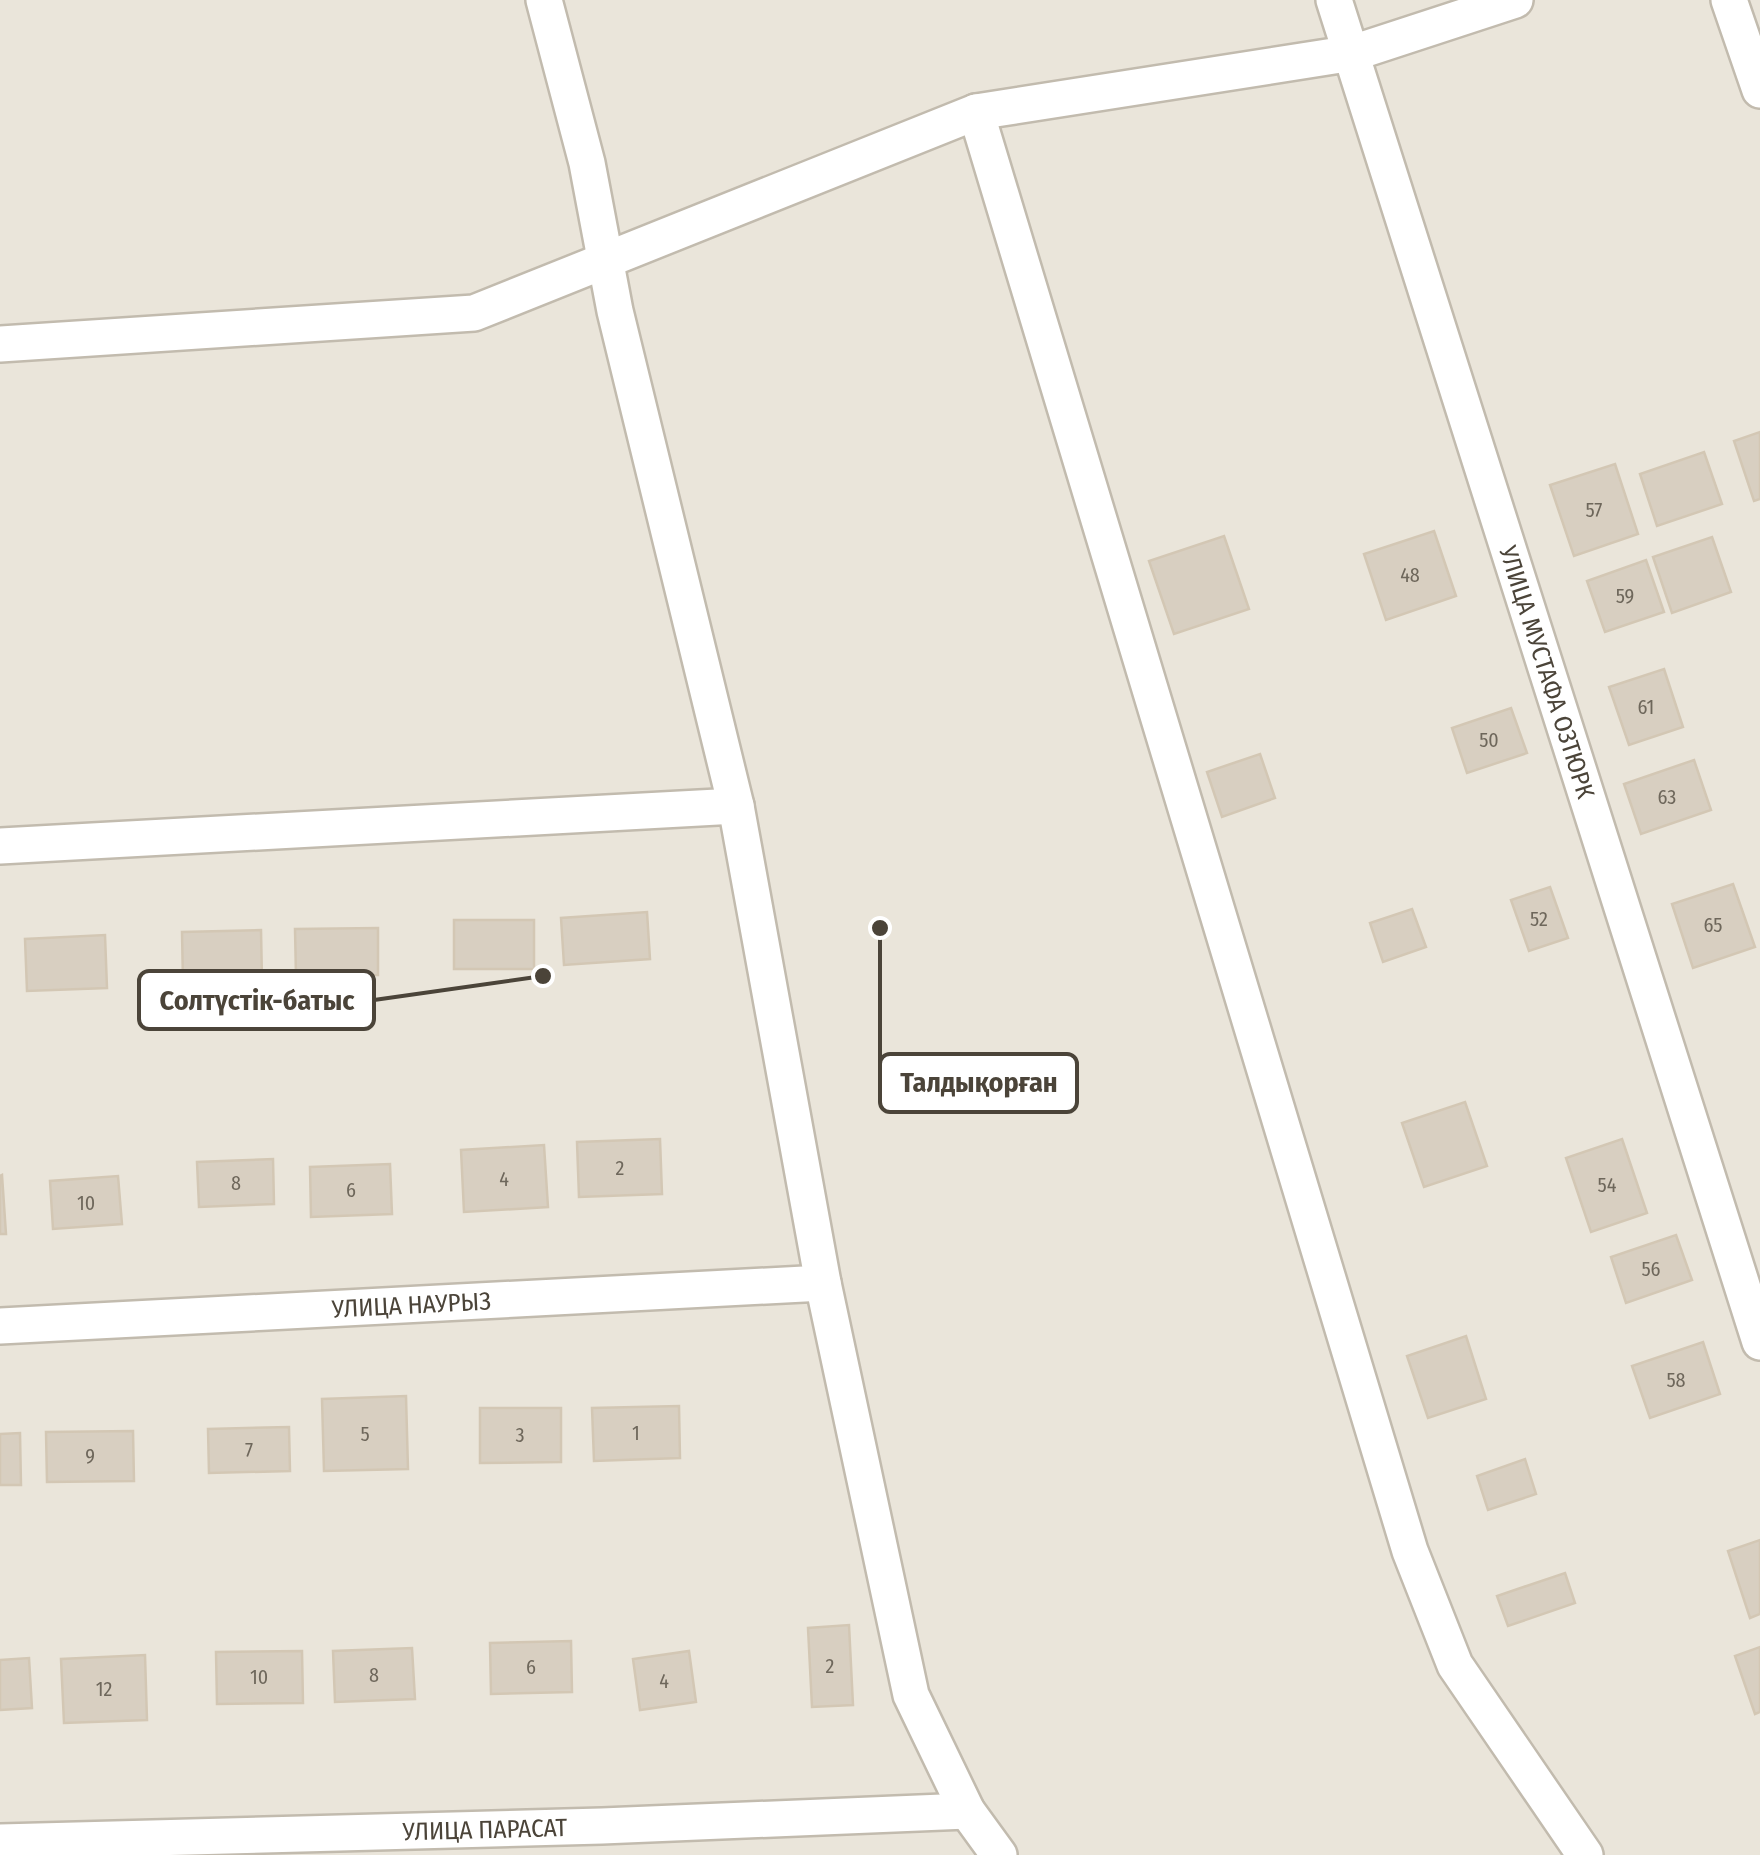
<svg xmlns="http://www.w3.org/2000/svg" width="1760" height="1855" viewBox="0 0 1760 1855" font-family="'Fira Sans Condensed',sans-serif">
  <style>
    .residential { fill: #eae5da }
    .building { fill: #d8cfc1; stroke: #d3c7b4; stroke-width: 2.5 }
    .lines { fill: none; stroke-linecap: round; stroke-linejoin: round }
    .minor-casing { stroke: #c2bbae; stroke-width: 40 }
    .minor { stroke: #fff; stroke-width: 35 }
    .labels { text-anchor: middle; stroke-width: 9; stroke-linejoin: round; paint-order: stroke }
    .number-label { font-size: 20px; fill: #6e675b }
    .street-label { font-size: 25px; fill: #4b4439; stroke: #fff }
    .leader { fill: none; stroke: #4b4439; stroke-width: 4 }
    .callout-dot { fill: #4b4439; stroke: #fff; stroke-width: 4 }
    .callout { fill: #fff; stroke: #4b4439; stroke-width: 4 }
    .callout-label { font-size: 28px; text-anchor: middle; font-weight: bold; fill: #4b4439 }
  </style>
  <rect width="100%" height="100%" fill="#f6f3ec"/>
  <rect class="residential" x="0" y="0" width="1760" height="1855"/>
  <g class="building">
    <path d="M1760,432V499L1754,501L1734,441Z"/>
    <path d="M1704,452L1722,504L1657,526L1640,474Z"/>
    <path d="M1615,464L1638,534L1574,556L1550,485Z"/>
    <path d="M1434,531L1456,596L1386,620L1364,554Z"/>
    <path d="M1224,536L1249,609L1174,634L1149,561Z"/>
    <path d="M1712,537L1731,592L1672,613L1653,557Z"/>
    <path d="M1646,560L1664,612L1605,632L1587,581Z"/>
    <path d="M1664,669L1683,727L1629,745L1609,687Z"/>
    <path d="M1511,708L1527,753L1467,773L1452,728Z"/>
    <path d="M1260,754L1275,798L1222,817L1207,772Z"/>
    <path d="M1694,760L1711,810L1641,834L1624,784Z"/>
    <path d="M1733,884L1755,947L1693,968L1672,904Z"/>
    <path d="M1550,887L1568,938L1529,951L1511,900Z"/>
    <path d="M1412,909L1426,947L1383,962L1370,923Z"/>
    <path d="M647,912L650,959L564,965L561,918Z"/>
    <rect x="454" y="920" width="80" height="49"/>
    <path d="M378,928V975L296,977L295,929Z"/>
    <path d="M261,930L262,980L183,983L182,932Z"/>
    <path d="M105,935L107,988L27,991L25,939Z"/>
    <path d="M1465,1102L1487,1166L1424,1187L1402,1123Z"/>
    <path d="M660,1139L662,1194L579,1197L577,1142Z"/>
    <path d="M1622,1139L1647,1213L1591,1232L1566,1158Z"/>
    <path d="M544,1145L548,1207L464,1212L461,1150Z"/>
    <path d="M273,1159L274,1204L199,1207L197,1162Z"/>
    <path d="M390,1164L392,1214L311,1217L310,1167Z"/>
    <path d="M2,1175L6,1234H0V1176Z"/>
    <path d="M118,1176L122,1224L53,1229L50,1181Z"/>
    <path d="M1676,1235L1692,1280L1626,1303L1611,1257Z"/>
    <path d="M1466,1336L1486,1399L1428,1418L1407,1356Z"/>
    <path d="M1703,1342L1720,1394L1650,1418L1632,1366Z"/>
    <path d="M406,1396L408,1469L324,1471L322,1399Z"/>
    <path d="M679,1406L680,1458L594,1461L592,1408Z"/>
    <path d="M480,1408H561V1462L480,1463Z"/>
    <path d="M289,1427L290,1471L209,1473L208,1429Z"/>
    <path d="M133,1431L134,1481L47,1482L46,1432Z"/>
    <path d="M20,1433L21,1485H0V1434Z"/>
    <path d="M1525,1459L1536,1494L1488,1510L1477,1476Z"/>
    <path d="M1760,1540V1614L1750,1618L1728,1551Z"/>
    <path d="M1565,1573L1575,1603L1508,1626L1497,1596Z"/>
    <path d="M849,1625L853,1705L812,1707L808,1628Z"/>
    <path d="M571,1641L572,1692L491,1694L490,1643Z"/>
    <path d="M1760,1647V1712L1755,1714L1735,1656Z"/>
    <path d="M412,1648L415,1699L335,1702L333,1651Z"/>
    <path d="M302,1651L303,1703L217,1704L216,1652Z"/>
    <path d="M689,1651L696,1702L640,1710L633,1659Z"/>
    <path d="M145,1655L147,1720L64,1723L61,1659Z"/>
    <path d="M29,1658L32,1708L0,1710V1660Z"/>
  </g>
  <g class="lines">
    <g class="minor-casing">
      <g id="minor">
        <path d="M544,0L587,163L615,311L736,806L823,1283L911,1695L967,1811L999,1855"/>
        <path id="s1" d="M1334,0L1760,1342"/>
        <path d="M1729,0L1760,90"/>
        <path d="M976,112L1410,1551L1455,1665L1585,1855"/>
        <path d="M0,344L474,313L976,112L1353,53L1515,0"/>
        <path d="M0,846L736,806"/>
        <path id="s2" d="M0,1326L823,1283"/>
        <path id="s3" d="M0,1842L602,1826L967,1811"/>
      </g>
    </g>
    <use href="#minor" class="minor"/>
  </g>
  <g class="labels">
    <g class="number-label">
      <text x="1594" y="517">57</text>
      <text x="1410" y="582">48</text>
      <text x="1625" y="603">59</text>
      <text x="1646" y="714">61</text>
      <text x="1489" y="747">50</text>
      <text x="1667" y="804">63</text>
      <text x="1539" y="926">52</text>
      <text x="1713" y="932">65</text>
      <text x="620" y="1175">2</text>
      <text x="504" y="1186">4</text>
      <text x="236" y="1190">8</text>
      <text x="1607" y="1192">54</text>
      <text x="351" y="1197">6</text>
      <text x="86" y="1210">10</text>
      <text x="1651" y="1276">56</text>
      <text x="1676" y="1387">58</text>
      <text x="636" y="1440">1</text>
      <text x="365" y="1441">5</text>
      <text x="520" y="1442">3</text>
      <text x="249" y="1457">7</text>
      <text x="90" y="1463">9</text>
      <text x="830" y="1673">2</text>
      <text x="531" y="1674">6</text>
      <text x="374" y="1682">8</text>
      <text x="259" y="1684">10</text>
      <text x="664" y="1688">4</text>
      <text x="104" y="1696">12</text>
    </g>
    <g class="street-label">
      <text dy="9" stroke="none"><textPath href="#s1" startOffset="705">УЛИЦА МУСТАФА ОЗТЮРК</textPath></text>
      <text dy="9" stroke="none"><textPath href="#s2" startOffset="412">УЛИЦА НАУРЫЗ</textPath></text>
      <text dy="9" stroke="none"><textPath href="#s3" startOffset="485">УЛИЦА ПАРАСАТ</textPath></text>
    </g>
  </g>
  <path class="leader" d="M543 976L374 1000M880 928L880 1083"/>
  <g class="callout-dot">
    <circle cx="543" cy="976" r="10"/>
    <circle cx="880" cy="928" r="10"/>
  </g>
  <g class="callout">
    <rect x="139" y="971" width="235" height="58" rx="10"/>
    <rect x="880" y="1054" width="197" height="58" rx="10"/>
  </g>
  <g class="callout-label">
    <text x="257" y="1010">Солтүстік-батыс</text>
    <text x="979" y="1092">Талдықорған</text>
  </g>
</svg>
